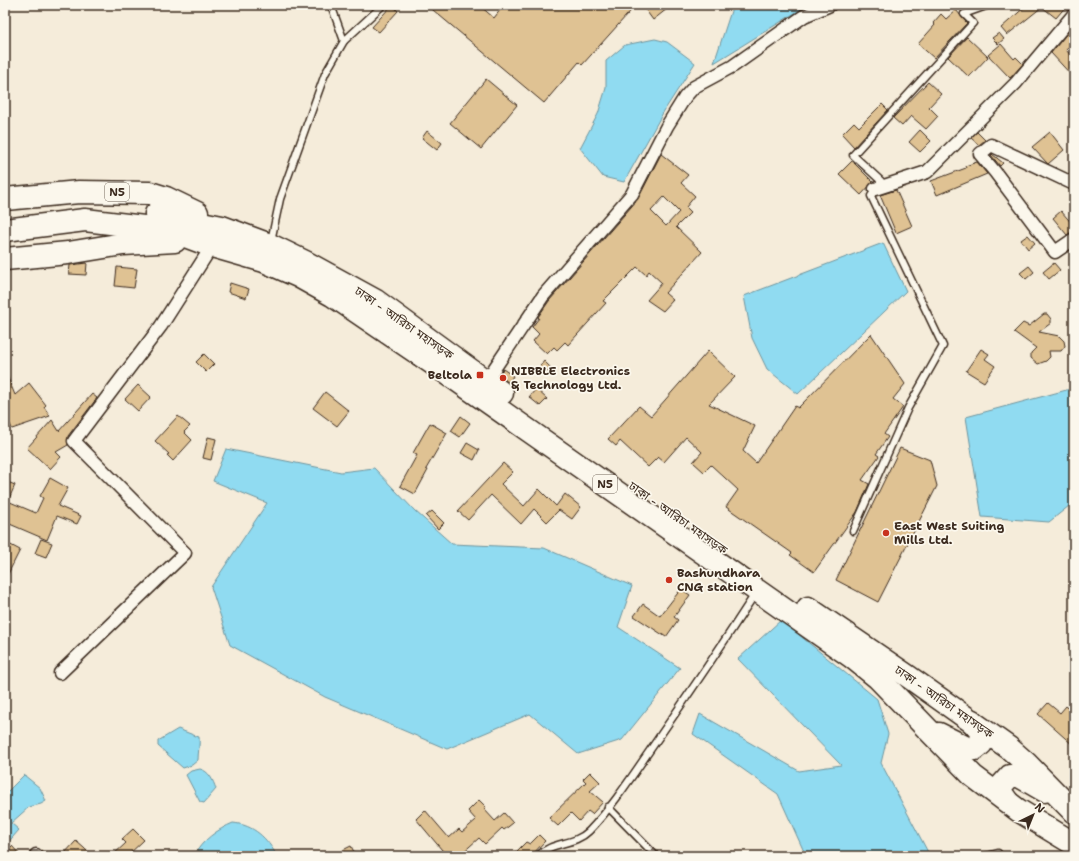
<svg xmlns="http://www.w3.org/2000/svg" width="1079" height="861" viewBox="0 0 1079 861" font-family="'Shantell Sans','Noto Sans Bengali',sans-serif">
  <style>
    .water { fill: #90dbf1; stroke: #6e949d }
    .building { fill: #dfc293; stroke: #3b2a1e; fill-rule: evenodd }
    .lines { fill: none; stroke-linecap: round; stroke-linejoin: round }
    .lane-casing { stroke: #3b2a1e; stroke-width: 9 }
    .street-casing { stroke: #3b2a1e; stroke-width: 15 }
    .highway-casing { stroke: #3b2a1e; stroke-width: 25 }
    .lane { stroke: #fbf7ec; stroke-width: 6 }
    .street { stroke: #fbf7ec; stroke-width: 12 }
    .highway { stroke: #fbf7ec; stroke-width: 22 }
    .poi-dot { fill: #c8321e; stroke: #fbf7ec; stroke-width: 1.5 }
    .labels { text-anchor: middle; stroke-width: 3.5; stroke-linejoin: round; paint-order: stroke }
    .shield { fill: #fbf7ec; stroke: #75685c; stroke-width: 1 }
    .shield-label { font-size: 11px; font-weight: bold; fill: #3b2a1e }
    .street-label { font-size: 12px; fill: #3b2a1e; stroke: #fbf7ec }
    .poi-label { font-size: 12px; font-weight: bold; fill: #3b2a1e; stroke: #fbf7ec; text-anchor: start }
  </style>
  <rect width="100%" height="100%" fill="#f5ecda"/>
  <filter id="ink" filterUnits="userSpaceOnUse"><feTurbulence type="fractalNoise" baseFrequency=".025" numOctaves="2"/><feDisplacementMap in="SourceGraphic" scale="8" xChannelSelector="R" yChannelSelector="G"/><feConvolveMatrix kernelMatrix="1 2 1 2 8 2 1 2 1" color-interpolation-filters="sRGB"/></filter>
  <g filter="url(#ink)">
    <g class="water">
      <path d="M733,5H808L714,63Z"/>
      <path d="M655,39L667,42L695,63L664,111L624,182L603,177L580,148L598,114L606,88V61L625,45Z"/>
      <path d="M883,243L906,291L798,394L767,369L752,338L744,296Z"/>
      <path d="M1074,388V502L1049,522L982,517L966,417Z"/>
      <path d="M226,449L341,472L374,468L415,511L452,544L544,548L632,586L618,627L680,668L622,740L578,754L530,714L447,749L325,697L230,645L211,587L267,503L213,481Z"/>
      <path d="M781,620L877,699L888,734L881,763L930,856H806L778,794L693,734L700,714L799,771L841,765L738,659Z"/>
      <path d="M178,729L196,736L199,737C200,744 198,752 198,760L192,765L183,768L158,746V741Z"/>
      <path d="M200,769C209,771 213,780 216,789L204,803L200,802L186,775L191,771Z"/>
      <path d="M24,775L40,788L46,801L41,804L29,807L11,823L19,830L5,846V794Z"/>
      <path d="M233,823C254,825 267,838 277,856H194C201,841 218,829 233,823Z"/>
    </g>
    <g class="building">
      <path d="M392,5L398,11L379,32L372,27Z"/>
      <path d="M427,5H479L494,18L504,5H636L582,65L579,62L544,103Z"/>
      <path d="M642,5H672L653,20Z"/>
      <path d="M1027,5H1067L1056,18L1042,7L1007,35L1001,28Z"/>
      <path d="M956,10L967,23L934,58L918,44L935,25L933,23L941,14L946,19Z"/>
      <path d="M1069,31L1074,36V41L1066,50L1074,59V78L1051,53Z"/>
      <path d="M999,33L1004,39L998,44L992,38Z"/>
      <path d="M967,37L988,57L969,77L948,57Z"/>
      <path d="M1001,44L1014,59L1016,57L1023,64L1010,78L988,55Z"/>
      <path d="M486,79L517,105L481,149L450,123Z"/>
      <path d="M928,82L941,94L929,107L938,116L926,129L911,116L902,126L893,118Z"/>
      <path d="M882,104L888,110L854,147L842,134L854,122L859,127Z"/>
      <path d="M920,130L931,141L920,152L909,142Z"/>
      <path d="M427,131L442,143L437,150L422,138Z"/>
      <path d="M977,132L985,140L979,145L971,138Z"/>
      <path d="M1050,132L1064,150L1048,164L1032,147Z"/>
      <path d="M661,154L688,175L681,183L695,196L686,207L691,212L676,227L702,252L665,293L673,300L663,311L647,300L662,283L649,271L646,275L637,267L603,301L606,303L568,345L565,342L557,350L554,347L547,354L533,341L539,334L532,327L539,318L538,317L549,301L638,199ZM664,197L679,212L666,226L651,211Z"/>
      <path d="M992,154L1003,163L1000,166L991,155Z"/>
      <path d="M852,161L873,182L861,195L839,174Z"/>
      <path d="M977,162L987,174L937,195L931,181L966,168L965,166Z"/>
      <path d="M896,190L912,226L896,233L880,195Z"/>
      <path d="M1061,211L1074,226V230L1067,235L1053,218Z"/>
      <path d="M1028,235L1035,243L1028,249L1021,240Z"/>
      <path d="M87,263L86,275L69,274L70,265Z"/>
      <path d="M1054,263L1060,270L1049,279L1043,272Z"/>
      <path d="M1029,266L1034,272L1026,279L1020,273Z"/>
      <path d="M117,267L137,269L134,288L115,286Z"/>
      <path d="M230,283L249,289L246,298L228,292Z"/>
      <path d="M1044,314H1047L1051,319V323L1039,332L1059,336L1064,341L1065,346L1061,351H1049L1050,357L1046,361L1038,364L1031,358V353L1036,348L1014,332L1023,323L1029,326Z"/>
      <path d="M871,334L905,384L893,399L903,407L884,434L888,437L876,454L879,456L862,480L869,484L857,512L814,572L790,555L792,553L726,507L738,490L711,465L704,472L693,462L702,452L686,437L664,462L658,457L648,467L620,441L616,446L608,439L639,406L651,416L708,351L735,377L709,404L755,426L743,451L756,463L795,406L798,408Z"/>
      <path d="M981,349L989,354L985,359L995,366L984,382L966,371Z"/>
      <path d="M204,354L214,364L206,372L196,362Z"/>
      <path d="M544,361L551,368L543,376L537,370Z"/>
      <path d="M503,369L513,376L509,383L499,375Z"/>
      <path d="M5,371L15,395L29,383L46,405L44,407L50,416L12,429L10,424L5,426Z"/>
      <path d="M138,385L151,397L138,411L125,399Z"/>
      <path d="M536,389L547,399L540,406L529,397Z"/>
      <path d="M325,392L349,411L337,426L313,408Z"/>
      <path d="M92,394L97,398L68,436V445L56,452L61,457L50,469L27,448L52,420L59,431Z"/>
      <path d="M178,416L190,426L184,432L192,440L173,461L167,455L169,454L155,441Z"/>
      <path d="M461,416L470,423L460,437L451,431Z"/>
      <path d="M430,423L447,433L426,469L428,470L415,494L400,486L417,455L413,453Z"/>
      <path d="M208,437L216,439L211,460L203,458Z"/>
      <path d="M467,443L479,450L474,460L461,453Z"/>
      <path d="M900,448L930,460L937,486L878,602L836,580Z"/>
      <path d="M503,463L513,472L501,484L524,506L539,489L556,506L565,494L581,507L572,519L559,510L547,522L534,509L521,524L491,495L468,520L458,511Z"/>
      <path d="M50,478L68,488L58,506L81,516L77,524L57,516L47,540L5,522V515L10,502L36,513L43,498L40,496Z"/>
      <path d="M5,481L15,485L5,508Z"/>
      <path d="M432,511L444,523L438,529L426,516Z"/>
      <path d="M41,539L52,543L46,557L35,553Z"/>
      <path d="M5,542L20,550L5,580Z"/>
      <path d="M681,589L690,595L674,617L678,620L666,637L634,616L643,604L660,616Z"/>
      <path d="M1048,703L1060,713L1066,706L1074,713V746L1038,714Z"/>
      <path d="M590,772L600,782L590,791L603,802L592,814L588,811L579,821L571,813L558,826L549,818L586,782L583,779Z"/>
      <path d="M479,800L486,807L484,809L495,821L504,813L513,823L504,830L502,828L485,844L479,838L459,856H447L416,819L425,810L449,838L459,829L462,832L476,820L468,811Z"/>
      <path d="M133,829L144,840L127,856H112L126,843L122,839Z"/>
      <path d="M539,835L545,841L531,856H512L526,842L530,844Z"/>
      <path d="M76,841L93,856H62Z"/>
      <path d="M12,846L21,856H5V852Z"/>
      <path d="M351,846L356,856H346L343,850Z"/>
    </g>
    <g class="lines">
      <g class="lane-casing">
        <g id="lane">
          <path d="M344,41L383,5"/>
          <path d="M271,241L280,199L325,74L344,41L331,5"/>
          <path d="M853,531L908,408L943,346L871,196L881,181L853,155L973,23L964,14L989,5"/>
          <path d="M608,807L656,856"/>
          <path d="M538,856C552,841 574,846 589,831C614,805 634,773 655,743C689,694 722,645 755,594"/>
          <path d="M987,856L998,853L1000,856"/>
        </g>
      </g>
      <g class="street-casing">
        <g id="street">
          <path d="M1074,184L991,145L980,154L995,172L1055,252L1074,239"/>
          <path d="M875,189L927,172L1016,83L1074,14"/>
          <path d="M486,381L543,296L632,194L667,126L685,97L694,87L733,66L804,16L830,5"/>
          <path d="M60,673L185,553L74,441L161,326L212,246"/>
          <path d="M36,855L37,856"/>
        </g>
      </g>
      <g class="highway-casing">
        <g id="highway">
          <path d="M5,199L79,192L150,193L166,198L197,213"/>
          <path d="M156,214L222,227L270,245L305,262L376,301L502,393"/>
          <path d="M5,230L85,220L169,230L212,246L264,261L298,276L332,295L438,367L852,657L878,678L973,776L1018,810L1074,844"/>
          <path d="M5,259L68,253L123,244L175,241"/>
          <path d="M808,608L909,677L1009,748L1026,763L1074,812"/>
          <path d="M939,734L967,748L975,749L981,744L984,738L981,732L972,721"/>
          <path d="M1007,801L1002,794L1001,786L1010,776H1019L1045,791"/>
        </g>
      </g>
      <use href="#lane" class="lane"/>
      <use href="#street" class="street"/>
      <use href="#highway" class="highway"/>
    </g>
  </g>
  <g class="poi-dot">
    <rect x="476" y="371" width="8" height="8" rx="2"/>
    <circle cx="503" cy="378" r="4"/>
    <circle cx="886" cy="533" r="4"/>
    <circle cx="669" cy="580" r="4"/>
  </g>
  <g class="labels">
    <g class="shield">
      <rect x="105" y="183" width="24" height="18" rx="3"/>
      <rect x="593" y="475" width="24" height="18" rx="3"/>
    </g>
    <g class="shield-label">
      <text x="117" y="196">N5</text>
      <text x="605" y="488">N5</text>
    </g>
    <g class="street-label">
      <text transform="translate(404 323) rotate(35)" y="4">ঢাকা - আরিচা মহাসড়ক</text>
      <text transform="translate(678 518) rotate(35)" y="4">ঢাকা - আরিচা মহাসড়ক</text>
      <text transform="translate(944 702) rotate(35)" y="4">ঢাকা - আরিচা মহাসড়ক</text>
    </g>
    <g class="poi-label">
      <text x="511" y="375">NIBBLE Electronics<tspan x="511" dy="14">&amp; Technology Ltd.</tspan></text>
      <text x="472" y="379" text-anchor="end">Beltola</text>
      <text x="894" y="530">East West Suiting<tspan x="894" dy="14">Mills Ltd.</tspan></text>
      <text x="677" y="577">Bashundhara<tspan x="677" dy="14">CNG station</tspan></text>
    </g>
  </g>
  <rect width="1079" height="861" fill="none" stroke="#fbf7ec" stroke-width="20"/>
  <rect x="10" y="10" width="1059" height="841" fill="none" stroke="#3b2a1e" stroke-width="1.5" filter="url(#ink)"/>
  <g transform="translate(1033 815) rotate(43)" stroke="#fbf7ec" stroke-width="3" paint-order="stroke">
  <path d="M0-3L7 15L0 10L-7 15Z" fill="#3b2a1e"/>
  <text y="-6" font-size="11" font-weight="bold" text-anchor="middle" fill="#3b2a1e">N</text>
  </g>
</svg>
